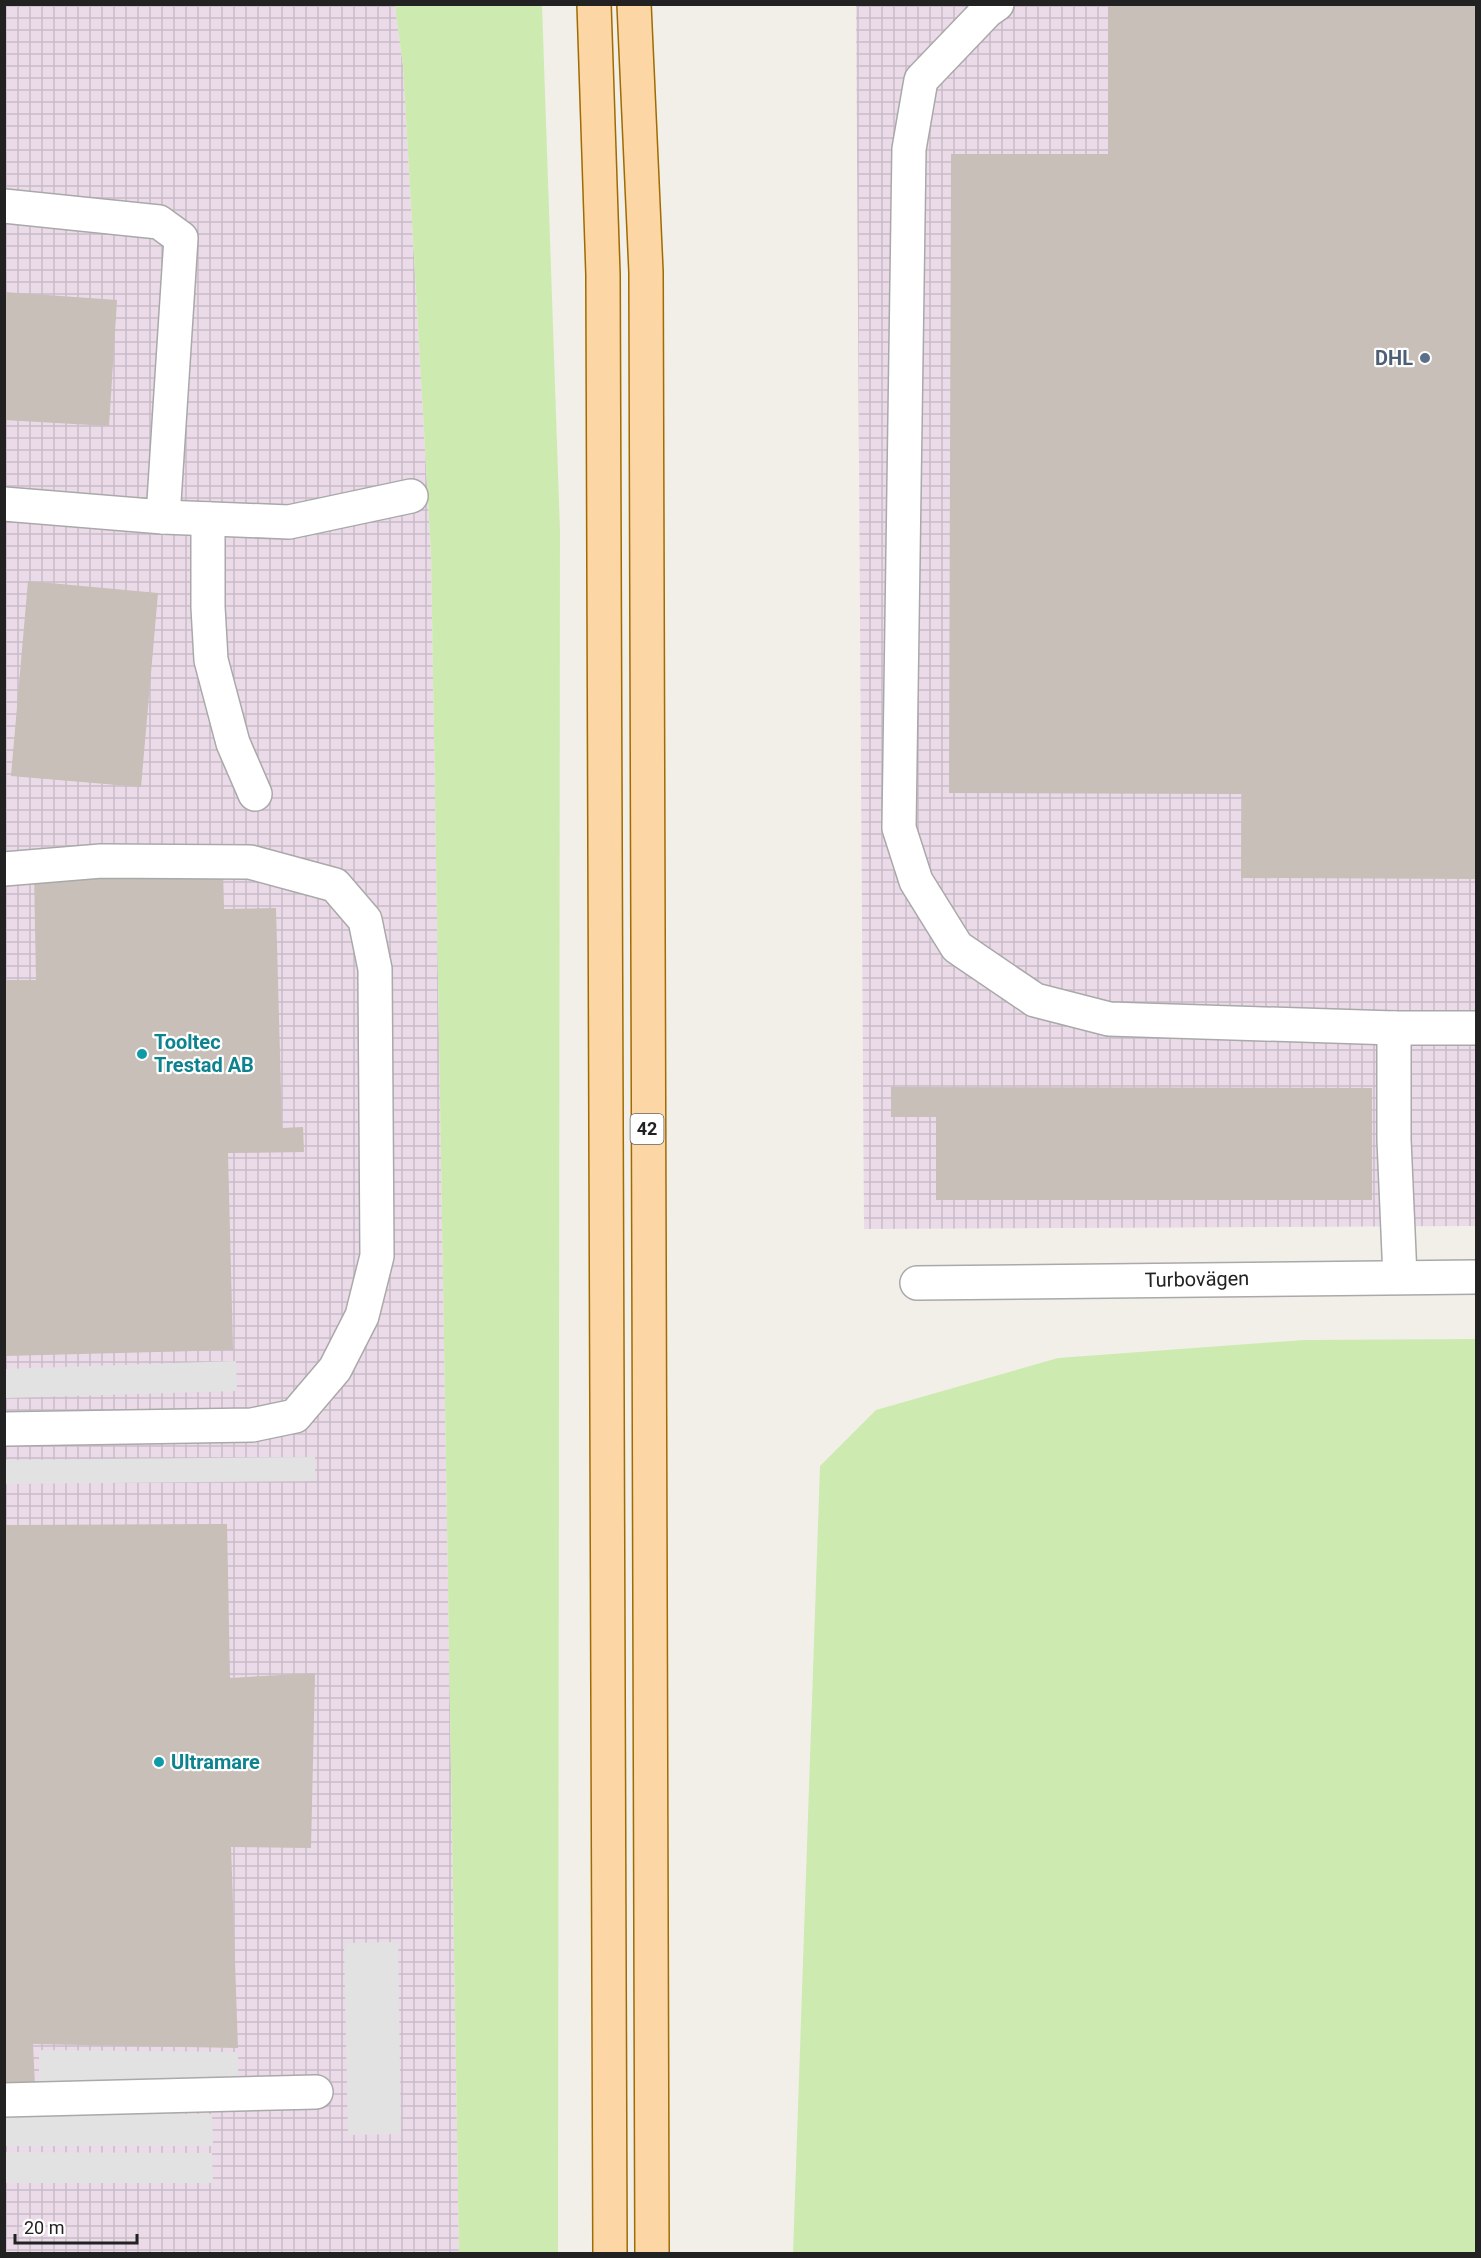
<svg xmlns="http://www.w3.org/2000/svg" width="1481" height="2258" viewBox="0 0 1481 2258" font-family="Roboto,sans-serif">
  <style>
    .industrial { fill: url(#industrial-grid) }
    .grass { fill: #cdebb0 }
    .parking { fill: #e2e2e2 }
    .building { fill: #c7bfb8 }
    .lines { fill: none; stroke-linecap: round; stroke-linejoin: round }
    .minor-casing { stroke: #a9a9a9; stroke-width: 36 }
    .major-casing { stroke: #a06b00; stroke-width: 36 }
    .minor { stroke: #fff; stroke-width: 33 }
    .major { stroke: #fcd6a4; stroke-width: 33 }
    .service-dot { fill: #5c6f8a; stroke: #fff; stroke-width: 2 }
    .culture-dot { fill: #0f9aa8; stroke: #fff; stroke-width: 2 }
    .labels { text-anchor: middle; stroke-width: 4.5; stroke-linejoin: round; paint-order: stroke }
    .shield { fill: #fff; stroke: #646464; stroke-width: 1.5 }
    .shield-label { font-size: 18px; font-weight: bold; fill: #222 }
    .service-label { font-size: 20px; font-weight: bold; fill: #4e5e75; stroke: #fff; text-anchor: end }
    .culture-label { font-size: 20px; font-weight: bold; fill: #0d838f; stroke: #fff; text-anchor: start }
    .street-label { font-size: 20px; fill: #222; stroke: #fff }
  </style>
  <defs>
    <pattern id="industrial-grid" width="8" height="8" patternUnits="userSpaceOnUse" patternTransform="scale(1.5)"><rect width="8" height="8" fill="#ebdbe8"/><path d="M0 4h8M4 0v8" fill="none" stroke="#c9bcc7"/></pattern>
  </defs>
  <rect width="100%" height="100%" fill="#f2efe9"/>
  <g class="industrial">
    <path d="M5,5H395L403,66L431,553L459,2253L5,2254Z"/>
    <path d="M856,5H1476V1226L864,1229Z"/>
  </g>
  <g class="grass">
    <path d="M395,5H542L560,531L558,2253H459L431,553L403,66Z"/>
    <path d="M1476,1339V2253H793L820,1466L876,1410L1058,1358L1304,1340Z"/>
  </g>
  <g class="parking">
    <path d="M236,1361L237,1391L5,1398V1369Z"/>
    <path d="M315,1457V1481L5,1484V1460Z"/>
    <path d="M398,1942L401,2134L348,2135L344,1943Z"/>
    <path d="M39,2050L238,2052V2092L39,2090Z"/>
    <path d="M5,2113L212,2114L213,2146H5Z"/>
    <path d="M5,2152L212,2153L213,2183H5Z"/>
  </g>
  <g class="building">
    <path d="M1108,4H1476V879L1241,878L1242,794L949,793L951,154H1108Z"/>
    <path d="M4,292L117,300L109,426L4,420Z"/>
    <path d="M28,581L158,593L141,787L11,776Z"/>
    <path d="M223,868L224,909L276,908L282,1128L303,1127L304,1152L228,1153L233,1350L4,1356V980H36L34,872Z"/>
    <path d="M891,1087L1372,1088V1200H936V1117H891Z"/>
    <path d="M227,1524L230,1678L315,1673L311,1848L231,1847L238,2048L33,2044L35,2087H4V1525Z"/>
  </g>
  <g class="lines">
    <g class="minor-casing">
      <g id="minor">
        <path d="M997,4L987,11L921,80L909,149L899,828L916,881L957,947L1035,1000L1109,1019L1394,1028H1476"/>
        <path d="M4,206L159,222L181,238L163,517"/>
        <path d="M4,504L163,517L289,522L411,496"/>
        <path d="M208,519V607L211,660L233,743L255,794"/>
        <path d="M4,869L101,861L250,862L335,885L365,920L375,969L377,1256L362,1316L335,1369L295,1416L252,1425L4,1429"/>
        <path d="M1394,1028V1140L1400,1277"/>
        <path d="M917,1283L1476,1277"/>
        <path d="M4,2100L316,2092"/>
      </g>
    </g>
    <g class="major-casing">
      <g id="major">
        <path d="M594,4L603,275L610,2254"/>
        <path d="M634,4L646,272L652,2254"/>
      </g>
    </g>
    <use href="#minor" class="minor"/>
    <use href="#major" class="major"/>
  </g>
  <circle class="service-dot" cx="1425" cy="358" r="6"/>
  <g class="culture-dot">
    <circle cx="142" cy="1054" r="6"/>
    <circle cx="159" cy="1762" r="6"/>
  </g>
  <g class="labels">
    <rect class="shield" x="630.5" y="1114" width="33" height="30" rx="4.5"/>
    <g class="shield-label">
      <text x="647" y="1135">42</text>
    </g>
    <g class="service-label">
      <text x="1413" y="365">DHL</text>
    </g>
    <g class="culture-label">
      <text x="154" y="1049">Tooltec<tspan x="154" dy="23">Trestad AB</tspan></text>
      <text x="171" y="1769">Ultramare</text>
    </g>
    <g class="street-label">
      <text transform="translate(1197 1279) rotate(-1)" y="7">Turbovägen</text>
    </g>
  </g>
  <rect width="1481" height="2258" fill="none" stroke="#222222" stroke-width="12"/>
  <path d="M15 2234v9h122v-9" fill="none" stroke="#222222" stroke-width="3"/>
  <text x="24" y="2234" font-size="18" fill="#222222" stroke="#ffffff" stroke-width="4.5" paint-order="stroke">20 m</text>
</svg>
